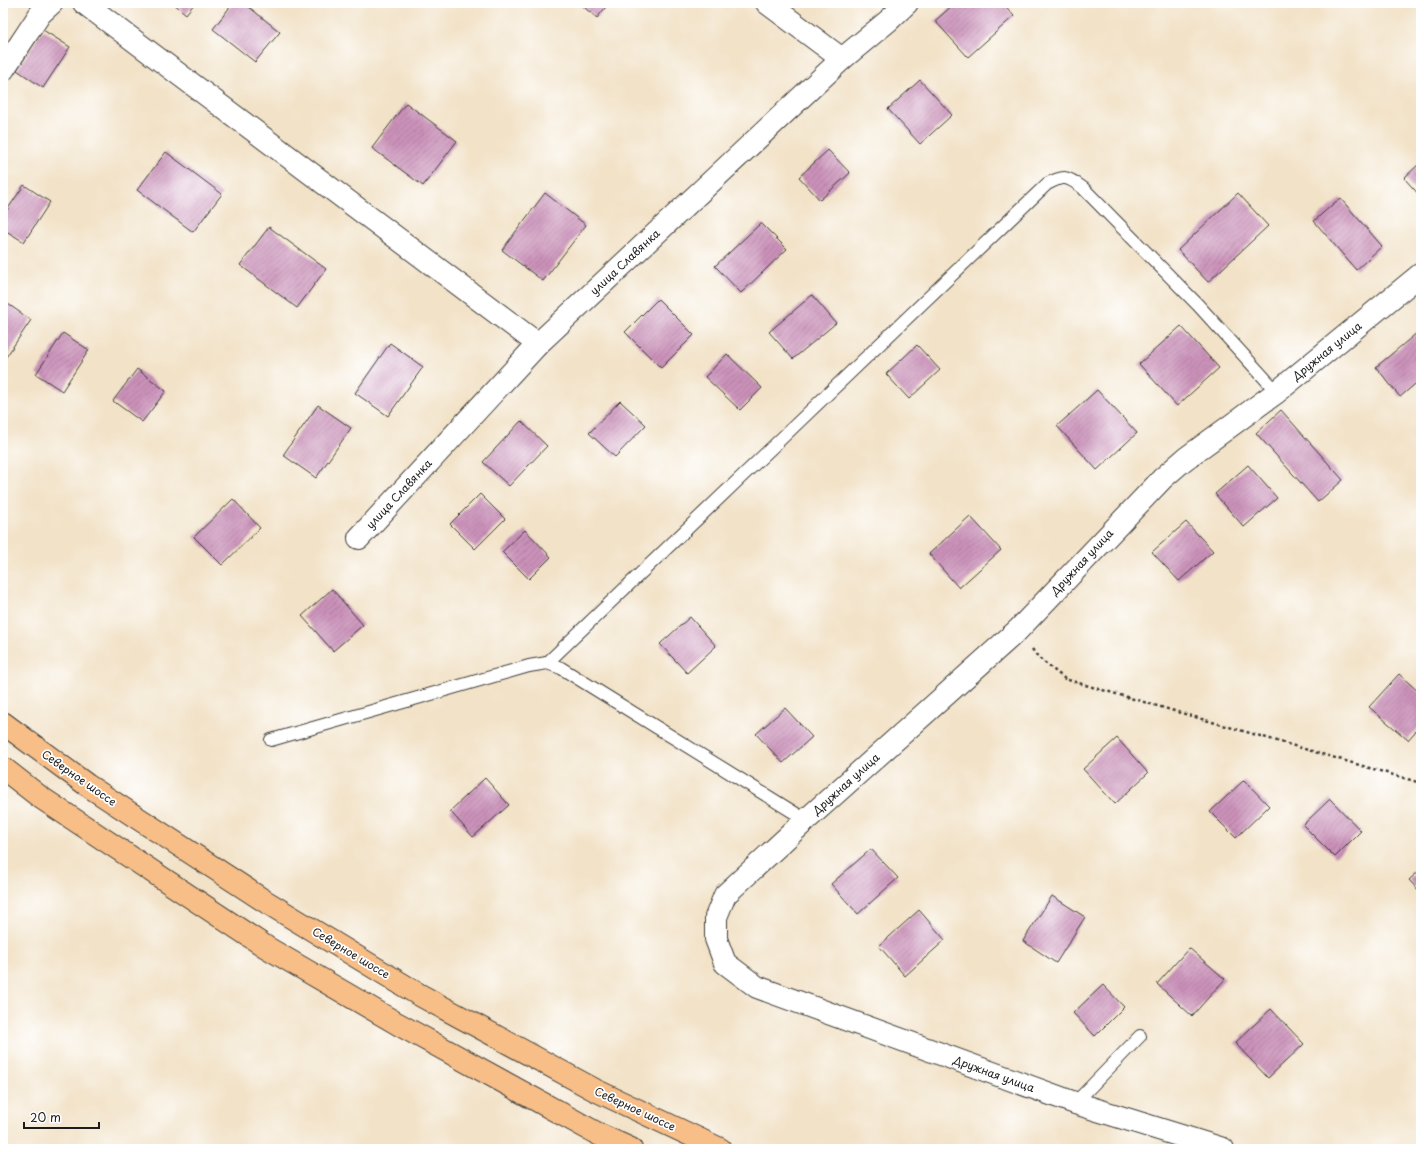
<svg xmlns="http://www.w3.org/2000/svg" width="1424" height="1152" viewBox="0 0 1424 1152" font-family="'Playpen Sans',sans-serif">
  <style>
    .building { fill: url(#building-hatch) }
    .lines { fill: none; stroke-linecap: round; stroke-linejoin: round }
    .service-casing { stroke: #3c3a36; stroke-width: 14 }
    .minor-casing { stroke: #3c3a36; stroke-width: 24 }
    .primary-casing { stroke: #3c3a36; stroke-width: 24 }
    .path { stroke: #3c3a36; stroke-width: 2.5; stroke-dasharray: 3 3; stroke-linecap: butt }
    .service { stroke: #fff; stroke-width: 12 }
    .minor { stroke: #fff; stroke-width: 22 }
    .primary { stroke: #f7be87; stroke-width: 22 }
    .labels { text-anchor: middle; stroke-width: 3.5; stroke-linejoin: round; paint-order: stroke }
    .street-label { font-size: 11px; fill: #1c1c1c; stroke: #fff }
  </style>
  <defs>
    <pattern id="building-hatch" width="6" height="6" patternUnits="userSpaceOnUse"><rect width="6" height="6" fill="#cb92ba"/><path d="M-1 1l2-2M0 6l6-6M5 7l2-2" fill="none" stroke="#a47696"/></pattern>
  </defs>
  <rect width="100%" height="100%" fill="#fff"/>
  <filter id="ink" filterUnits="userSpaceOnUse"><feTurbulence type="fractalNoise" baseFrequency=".025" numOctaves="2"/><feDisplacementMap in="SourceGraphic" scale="8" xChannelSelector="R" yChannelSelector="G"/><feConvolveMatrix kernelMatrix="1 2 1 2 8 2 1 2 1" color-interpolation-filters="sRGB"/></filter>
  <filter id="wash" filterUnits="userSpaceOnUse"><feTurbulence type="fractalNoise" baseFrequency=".012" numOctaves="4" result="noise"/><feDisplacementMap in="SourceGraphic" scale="16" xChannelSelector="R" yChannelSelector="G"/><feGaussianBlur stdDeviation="0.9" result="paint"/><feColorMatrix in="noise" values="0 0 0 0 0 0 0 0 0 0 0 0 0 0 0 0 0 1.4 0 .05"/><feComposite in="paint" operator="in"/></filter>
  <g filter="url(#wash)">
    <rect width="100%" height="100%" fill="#f2e2c7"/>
    <g id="blocks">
      <g class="building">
        <path d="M173,3H195L186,14Z"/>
        <path d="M233,3H244L280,32L255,62L213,29Z"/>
        <path d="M579,3H609L597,18Z"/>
        <path d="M955,3H1003L1014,16L968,57L935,21Z"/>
        <path d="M43,30L70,47L43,88L17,70Z"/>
        <path d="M920,80L952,115L920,144L888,109Z"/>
        <path d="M406,103L457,141L423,186L372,148Z"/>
        <path d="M828,150L850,173L820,200L799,177Z"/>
        <path d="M166,152L222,194L193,232L137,190Z"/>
        <path d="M1421,162V197L1404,178Z"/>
        <path d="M24,185L50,202L24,242L3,229V216Z"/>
        <path d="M545,193L586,225L543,281L502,250Z"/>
        <path d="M1238,193L1268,226L1208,282L1178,250Z"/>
        <path d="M1340,198L1382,246L1356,270L1314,221Z"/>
        <path d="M761,223L787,249L741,293L715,266Z"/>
        <path d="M269,227L326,269L297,308L240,265Z"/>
        <path d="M812,295L836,323L793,359L769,332Z"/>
        <path d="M658,299L694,335L661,368L625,332Z"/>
        <path d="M5,302L31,320L4,360L3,359V305Z"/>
        <path d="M1181,326L1219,368L1177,406L1139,364Z"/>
        <path d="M1418,332L1421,336V379L1400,397L1376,367Z"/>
        <path d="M63,333L89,350L62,391L36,374Z"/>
        <path d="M390,343L423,367L388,416L355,393Z"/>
        <path d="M917,345L940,370L909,399L886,374Z"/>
        <path d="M727,354L762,388L740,410L705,377Z"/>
        <path d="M137,369L166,391L142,422L113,401Z"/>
        <path d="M1097,390L1137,433L1097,470L1057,426Z"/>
        <path d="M620,401L646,425L615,457L589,433Z"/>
        <path d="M318,405L351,428L316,478L283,455Z"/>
        <path d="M1281,410L1343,480L1318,502L1256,433Z"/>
        <path d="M521,421L547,446L509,486L483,462Z"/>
        <path d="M1248,465L1277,498L1244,527L1215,494Z"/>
        <path d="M480,494L505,519L475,549L450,524Z"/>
        <path d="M233,499L260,528L222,565L194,537Z"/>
        <path d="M970,516L1001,550L959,588L929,554Z"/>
        <path d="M1186,522L1213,551L1179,581L1152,552Z"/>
        <path d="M525,530L551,557L529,579L502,552Z"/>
        <path d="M332,589L363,625L333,651L302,616Z"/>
        <path d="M690,617L716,646L687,673L660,644Z"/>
        <path d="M1399,674L1421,694V725L1408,740L1369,707Z"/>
        <path d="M785,708L812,737L783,763L756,734Z"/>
        <path d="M1117,738L1148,773L1115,804L1083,769Z"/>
        <path d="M485,778L509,805L473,837L450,811Z"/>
        <path d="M1244,780L1269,806L1236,838L1210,812Z"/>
        <path d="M1330,799L1361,831L1335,857L1303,825Z"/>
        <path d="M871,849L898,878L858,914L831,884Z"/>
        <path d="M1421,869V893L1409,880Z"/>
        <path d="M1052,896L1085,917L1056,963L1023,941Z"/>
        <path d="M919,910L945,940L905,976L879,946Z"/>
        <path d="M1189,948L1225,979L1192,1016L1157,984Z"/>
        <path d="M1103,985L1124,1007L1095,1036L1073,1013Z"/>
        <path d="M1271,1009L1304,1044L1268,1078L1235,1043Z"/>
      </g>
    </g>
  </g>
  <g filter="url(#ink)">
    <use href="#blocks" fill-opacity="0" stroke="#3c3a36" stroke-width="1"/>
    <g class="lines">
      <g class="service-casing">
        <g id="service">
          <path d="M547,663L1047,184C1064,175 1067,176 1083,188L1198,305L1277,392"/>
          <path d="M271,740L529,666L547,663L561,668L806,820"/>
          <path d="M1075,1103L1140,1036"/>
        </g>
      </g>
      <g class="minor-casing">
        <g id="minor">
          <path d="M84,3L538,344"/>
          <path d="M767,3L842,59"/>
          <path d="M3,70L40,14L52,3"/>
          <path d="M359,538L538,344L842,59L888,21L907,3"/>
          <path d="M1223,1149L1075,1103L757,987L725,963L716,939V917L725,895L806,820L1018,630L1163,478L1185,459L1277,392L1421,274"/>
        </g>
      </g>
      <g class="primary-casing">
        <g id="primary">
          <path d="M3,723L87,785L263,900L418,994L595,1090L720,1149"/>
          <path d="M3,768L40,797L266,947L398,1024L600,1135L631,1149"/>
        </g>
      </g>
      <path class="path" d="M1032,649L1039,658L1065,679L1421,783"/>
      <use href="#service" class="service"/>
      <use href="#minor" class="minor"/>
      <use href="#primary" class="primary"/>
    </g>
  </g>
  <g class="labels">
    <g class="street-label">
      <text transform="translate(625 262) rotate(-43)" y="4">улица Славянка</text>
      <text transform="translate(1327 351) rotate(-39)" y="4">Дружная улица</text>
      <text transform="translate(399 494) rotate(-47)" y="4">улица Славянка</text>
      <text transform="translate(1082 562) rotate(-47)" y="4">Дружная улица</text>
      <text transform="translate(79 778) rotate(35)" y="4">Северное шоссе</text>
      <text transform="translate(846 784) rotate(-42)" y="4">Дружная улица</text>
      <text transform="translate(351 953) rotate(31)" y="4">Северное шоссе</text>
      <text transform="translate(994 1074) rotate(20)" y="4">Дружная улица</text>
      <text transform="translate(635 1109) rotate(25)" y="4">Северное шоссе</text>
    </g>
  </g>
  <rect width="1424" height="1152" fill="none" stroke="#fff" stroke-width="16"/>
  <path d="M24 1122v6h75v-6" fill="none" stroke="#1c1c1c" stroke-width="2"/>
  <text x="30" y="1122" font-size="12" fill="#1c1c1c" stroke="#ffffff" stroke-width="3" paint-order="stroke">20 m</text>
</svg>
